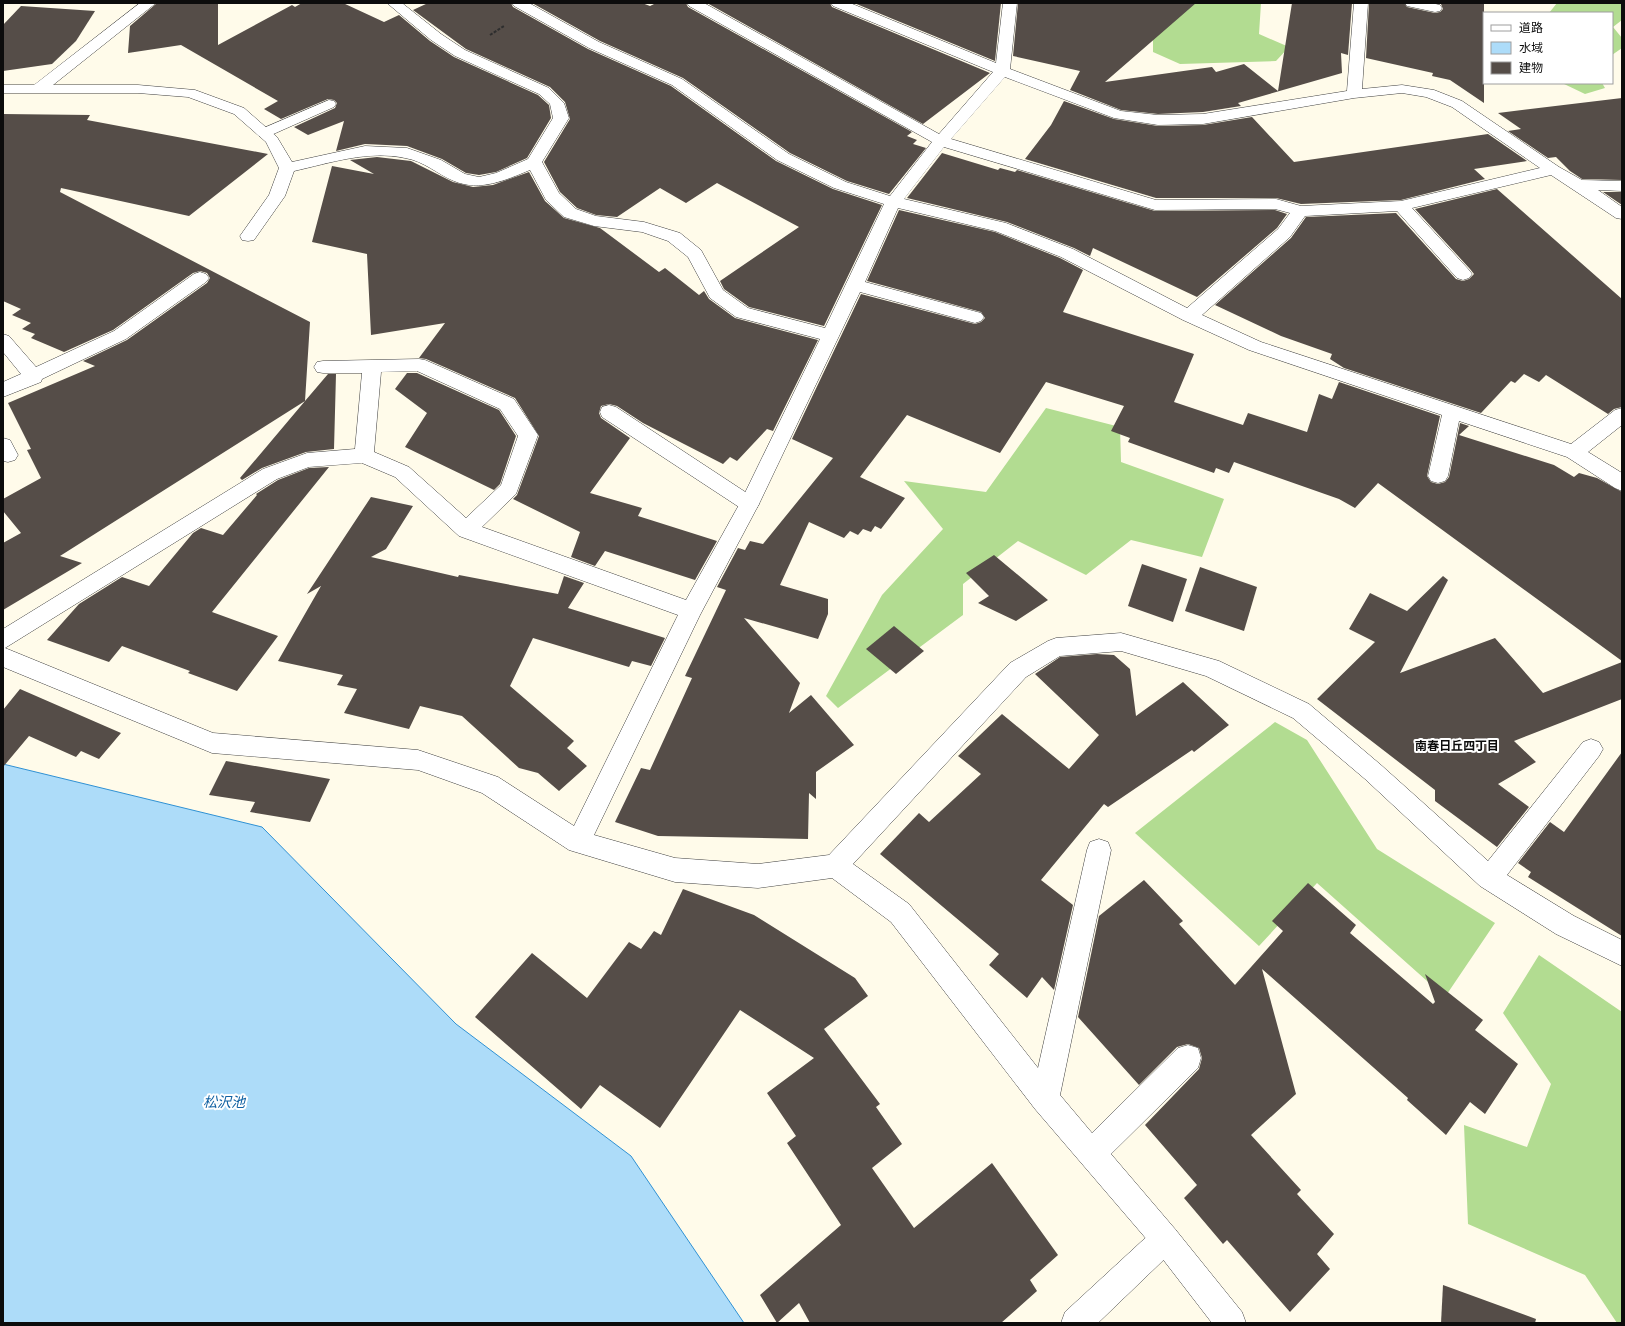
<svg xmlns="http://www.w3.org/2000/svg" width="1625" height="1326" viewBox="0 0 1625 1326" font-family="Merriweather,'Noto Sans JP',serif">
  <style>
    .forest { fill: #b2dc91 }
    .water { fill: #addcf9; stroke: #3091d3 }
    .building { fill: #554d48 }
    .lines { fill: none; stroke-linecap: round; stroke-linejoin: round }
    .lane-casing { stroke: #3f3f3f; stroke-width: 1 }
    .street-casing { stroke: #3f3f3f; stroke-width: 1 }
    .path { stroke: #2e2e2e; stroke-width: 2; stroke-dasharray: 3 1.5; stroke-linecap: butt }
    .lane { fill: #fff; fill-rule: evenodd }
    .street { fill: #fff; fill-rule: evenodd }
    .labels { text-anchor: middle; stroke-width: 4; stroke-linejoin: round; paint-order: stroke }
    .neighbourhood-label { font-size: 12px; font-weight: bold; fill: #0c0c0c; stroke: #fff }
    .near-water-label { font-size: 14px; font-style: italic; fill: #1061a2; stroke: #fff }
  </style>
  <rect width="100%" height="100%" fill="#fffbea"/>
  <g class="forest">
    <path d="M1100,3H1261L1259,34L1289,47L1276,61L1180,64L1153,52V28Z"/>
    <path d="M1557,3H1622V20L1613,27L1622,38V48L1612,55V13H1549Z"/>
    <path d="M1562,83H1602L1605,88L1585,94Z"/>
    <path d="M1046,408L1120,427L1121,462L1224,499L1202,557L1131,540L1086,575L1018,541L963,584V615L838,708L826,696L882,595L943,529L904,481L986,492Z"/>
    <path d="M1275,722L1307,740L1377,849L1495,923L1445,997L1317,883L1259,946L1135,833Z"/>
    <path d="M1539,955L1622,1012V1323H1617L1585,1275L1468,1224L1464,1125L1527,1147L1551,1084L1503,1013Z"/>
  </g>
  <path class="water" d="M3,764L262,827L456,1024L631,1156L744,1323H3Z"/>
  <g class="building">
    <path d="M157,3H218V45L292,5L295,7L302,3H343L384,22L399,15L430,41L454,57L538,95L549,105L551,118L527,158L496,172L479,175L466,173L442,159L407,146L365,144L336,151L344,121L308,135L294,127L335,108L337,103L334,100L328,99L281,119L264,109L278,101L181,45L128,53L130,26Z"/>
    <path d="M428,3H511L513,7L588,49L671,86L776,161L833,189L882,205L824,326L749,307L724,289L720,281L799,227L717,183L686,203L660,188L617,217L596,215L577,208L560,192L544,162L570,119L565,102L550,87L466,49L413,10Z"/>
    <path d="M532,3H642L650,6L656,3H686L688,7L912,132L907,136L917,140L913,144L926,148L889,194L847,181L790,153L683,78L600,41Z"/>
    <path d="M707,3H830L832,7L990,73L923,124Z"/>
    <path d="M854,3H1001L995,61Z"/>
    <path d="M1018,3H1196L1105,82L1212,67L1216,72L1244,64L1278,91L1292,3H1352L1348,55L1341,53L1342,73L1238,103L1241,106L1203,112L1158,114L1121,110L1070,90L1080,71L1013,56Z"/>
    <path d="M1369,3H1404L1407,7L1435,13L1440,12L1443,9L1441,4L1438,3H1484V103L1450,80L1432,76L1433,73L1366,58Z"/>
    <path d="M21,6L95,11L76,41L52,64L3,71V25Z"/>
    <path d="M1622,98V180L1582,179L1570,171L1556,157L1548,158L1508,131L1521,129L1498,113Z"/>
    <path d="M1064,101L1114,119L1158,126L1203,125L1252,117L1294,162L1488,134L1527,161L1474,169L1485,179L1401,200L1301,204L1276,198H1156L1025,159L1051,125Z"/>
    <path d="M3,114L90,115L87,120L268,154L189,216L61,188L60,192L310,322L305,401L328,374H336L334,449L306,452L262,468L242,480L240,478L305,401L60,556L82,563L3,610V543L21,533L3,511V499L41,478L27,450L31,449L8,403L95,366L83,361L127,340L207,283L210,278L207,273L200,271L193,273L113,330L64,352L31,338L35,334L22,329L31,323L12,315L21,309L3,301Z"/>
    <path d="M942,153L998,170L1000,168L1015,172L1017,170L1155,211L1275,210L1287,214L1277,228L1197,297L1093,248L1090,256L1074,248L1007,222L907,198Z"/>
    <path d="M377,157L411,161L453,182L473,187L493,185L529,172L545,201L564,218L600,228L659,272L665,268L699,295L704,291L709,299L735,318L818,340L773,431L767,429L737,461L730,457L723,464L643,423L617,406L609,404L601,406L599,413L601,418L630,438L590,493L642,508L638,516L717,541L695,580L605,551L595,566L571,557L580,532L513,499L517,495L539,436L515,398L426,359L419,358L445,323L371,335L367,254L312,242L332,166L374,174L350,160Z"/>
    <path d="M1497,189L1622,299V407L1614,409L1608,414L1546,375L1539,382L1524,374L1515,383L1511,381L1481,413L1344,368L1330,359L1332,354L1281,336L1215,305L1291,238L1306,217L1396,213L1456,279L1463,281L1469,279L1474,274L1470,269L1415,209Z"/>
    <path d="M1603,192H1622V205Z"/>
    <path d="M899,210L995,232L1060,258L1083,270L1063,312L1194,354L1174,402L1243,425L1248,413L1307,432L1319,394L1332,399L1339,382L1440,416L1427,476L1431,482L1438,484L1445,482L1449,477L1460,423L1469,426L1459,435L1554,465L1574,477L1579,473L1597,478L1622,492V661L1378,483L1355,508L1339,499L1234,462L1229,473L1216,468L1214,473L1128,442L1130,438L1111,431L1124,406L1046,382L1000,453L907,415L860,477L905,498L881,529L875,526L871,532L863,529L858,535L850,531L844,538L809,522L780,585L828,599V614L818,639L744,618L800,683L789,713L811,695L854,745L816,772V799L809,793L808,839L658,836L615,822L641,768L650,770L692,678L685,676L726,590L717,587L738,548L745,550L750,541L763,544L833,458L792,439L861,294L975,324L981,322L985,318L981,312L867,281Z"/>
    <path d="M407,373H417L499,410L516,436L500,484L494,490L405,447L427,413L395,389Z"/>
    <path d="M329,467L212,612L278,636L237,691L188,673L190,671L122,646L109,662L47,640L79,604L122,577L149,586L193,533L201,528L223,535L257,495L256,494L278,480L309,468Z"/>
    <path d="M371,497L413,506L386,549L371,557L458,577L459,575L558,594L564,576L584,583L568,608L665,638L651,666L632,661L629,667L533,638L510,686L574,741L567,748L587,766L559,791L538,773L519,768L462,716L420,706L409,729L344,713L357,689L337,685L343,675L278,661L321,586L307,594Z"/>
    <path d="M994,555L1048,600L1016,621L978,603L989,596L966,573Z"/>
    <path d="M1142,564L1187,579L1173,622L1128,606Z"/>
    <path d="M1200,567L1257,587L1244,631L1185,611Z"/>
    <path d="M1443,576L1448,580L1400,673L1495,638L1543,693L1622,662V699L1514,741L1536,762L1498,784L1529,807L1497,847L1435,801V790L1317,699L1375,642L1349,629L1370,593L1407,611Z"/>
    <path d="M894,626L924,651L896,674L866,649Z"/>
    <path d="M1097,654L1114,655L1130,669L1136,716L1183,682L1229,725L1194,752L1192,750L1108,807L1104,804L1041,880L1073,905L1054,990L1042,977L1027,998L989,965L999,954L880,854L919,813L929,822L981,774L958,756L1002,714L1069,769L1099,735L1035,674L1060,657Z"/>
    <path d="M20,689L121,733L99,759L81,751L76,757L29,736L3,767V710Z"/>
    <path d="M1622,752V936L1528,877L1531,872L1518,863L1550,822L1564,832Z"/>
    <path d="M226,761L302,774L330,779L310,822L250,812L255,802L209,795Z"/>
    <path d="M1144,880L1183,921L1179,924L1235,985L1283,931L1272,921L1308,883L1356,925L1350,933L1433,1004L1435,1002L1425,974L1483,1020L1475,1030L1518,1064L1485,1114L1470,1102L1446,1135L1407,1100L1408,1098L1262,969L1296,1094L1251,1135L1301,1190L1297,1194L1334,1234L1317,1254L1330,1269L1290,1312L1227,1240L1223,1244L1184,1198L1197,1185L1145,1125L1199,1069L1202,1058L1199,1048L1188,1044L1177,1047L1139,1085L1078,1017L1099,916Z"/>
    <path d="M683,889L754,915L855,978L868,996L824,1029L880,1104L876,1107L902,1144L872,1168L914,1228L992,1163L1058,1255L1030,1280L1037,1291L1001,1323H810L799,1303L777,1323L760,1295L841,1225L787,1143L796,1136L767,1093L814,1058L740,1010L660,1128L600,1085L581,1109L475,1017L532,953L587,998L629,942L641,949L654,931L661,935Z"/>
    <path d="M1443,1285L1536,1319L1535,1323H1441Z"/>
  </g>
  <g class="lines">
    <g class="lane-casing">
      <g id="lane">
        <path d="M329,100L334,101L336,104L334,107L269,136H259L256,133L259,130Z"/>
        <path d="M609,405L616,407L756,499L759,504L756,509L749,512L742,509L602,417L600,412L602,407Z"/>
        <path d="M3,438L10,440L18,455L15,460L8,462L3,461Z"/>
        <path d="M1165,1224L1175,1229L1180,1239L1175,1249L1098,1323H1061L1065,1312L1155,1229Z"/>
      </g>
    </g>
    <g class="street-casing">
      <g id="street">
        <path d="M140,3H156L53,85H138L195,90L244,108L277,137L292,162L365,146L407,148L441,160L465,174L479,177L496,173L528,159L553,118L550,104L539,94L455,56L431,40L387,3H402L441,34L465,50L549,88L564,103L569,118L542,162L559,193L576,209L596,216L644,222L680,233L701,250L723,290L748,308L825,328L884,204L834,188L777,160L672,85L589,48L514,6L512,3H529L599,42L682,79L789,154L846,182L890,196L932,142L689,6L687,3H704L939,134L993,72L833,6L831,3H850L996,63L1003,3H1017L1010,69L1121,111L1158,115L1203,114L1347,91L1354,3H1368L1362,89L1402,85L1434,90L1462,101L1559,167L1582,180L1622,181V191L1598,190L1622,207V219L1616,218L1551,175L1412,208L1469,270L1472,274L1469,278L1463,280L1457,278L1397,211L1305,216L1290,237L1202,315L1261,342L1571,444L1615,410L1622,408V425L1588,452L1622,473V491L1615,488L1567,457L1459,421L1448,476L1445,481L1438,483L1431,481L1428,476L1442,415L1249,350L1183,320L1061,257L995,231L898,208L865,282L981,313L984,317L981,321L975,323L860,292L759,504L700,615L594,835L675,858L758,864L829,855L1010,663L1048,641L1056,638L1121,633L1219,661L1309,704L1381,765L1488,861L1583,742L1591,739L1599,742L1603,749L1599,756L1507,875L1574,916L1622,940V966L1556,934L1480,886L1365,779L1293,718L1206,676L1121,651L1060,656L1026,677L853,864L909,904L1038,1068L1087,850L1090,842L1099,839L1108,842L1111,850L1060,1095L1092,1133L1178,1048L1188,1045L1198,1048L1201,1058L1198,1068L1111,1154L1175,1229L1242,1312L1246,1323H1212L1155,1249L1035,1109L891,922L832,878L758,888L675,882L569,850L482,793L418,770L212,753L3,667V629L263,469L307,453L355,449L362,373H323L317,372L314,367L317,362L323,361L419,359L425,360L514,399L538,435L516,494L482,527L686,600L740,503L820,339L736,317L710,298L688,257L668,241L642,232L594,226L564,217L546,200L530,170C506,180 480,192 454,181C437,174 424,161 405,158C368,150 330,163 294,171L285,196L254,240L248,241L242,240L240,236L269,195L279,168L266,142L234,114L188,97L138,93H3V85H34ZM1005,77L1114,118L1158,125L1203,124L1354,98L1402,93L1426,97L1452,107L1540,168L1401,201L1301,206L1276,199L1156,200L951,139ZM944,147L1155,210L1275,209L1290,213L1278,229L1187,308L1073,249L1006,223L904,199ZM417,371L500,409L518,436L501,485L466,518L409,467L374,452L381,372ZM362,463L395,477L459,536L678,615L574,826L498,777L418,750L213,733L5,648L277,479L309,467Z"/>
        <path d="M1405,3H1431L1440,5L1442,8L1440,11L1435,12L1407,6Z"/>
        <path d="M200,272L206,274L209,278L206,282L126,339L42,379L41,382L3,397V382L21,374L3,352V334L9,336L36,367L114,331L194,274Z"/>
      </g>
    </g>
    <path class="path" d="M490,35L504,26"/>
    <use href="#lane" class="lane"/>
    <use href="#street" class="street"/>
  </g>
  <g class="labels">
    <g class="neighbourhood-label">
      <text x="1457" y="750">南春日丘四丁目</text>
    </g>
    <g class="near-water-label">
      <text x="224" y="1107">松沢池</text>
    </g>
  </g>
  <rect width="1625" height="1326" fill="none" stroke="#0c0c0c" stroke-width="8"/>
  <rect x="1483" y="12" width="130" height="72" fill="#ffffff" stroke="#9e9e9e"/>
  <rect x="1491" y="25" width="20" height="6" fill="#ffffff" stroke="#9e9e9e"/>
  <text x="1519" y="32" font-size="12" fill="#0c0c0c">道路</text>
  <rect x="1491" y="42" width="20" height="12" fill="#addcf9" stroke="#9e9e9e"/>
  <text x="1519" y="52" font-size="12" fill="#0c0c0c">水域</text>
  <rect x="1491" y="62" width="20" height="12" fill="#554d48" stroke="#9e9e9e"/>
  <text x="1519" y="72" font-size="12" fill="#0c0c0c">建物</text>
</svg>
